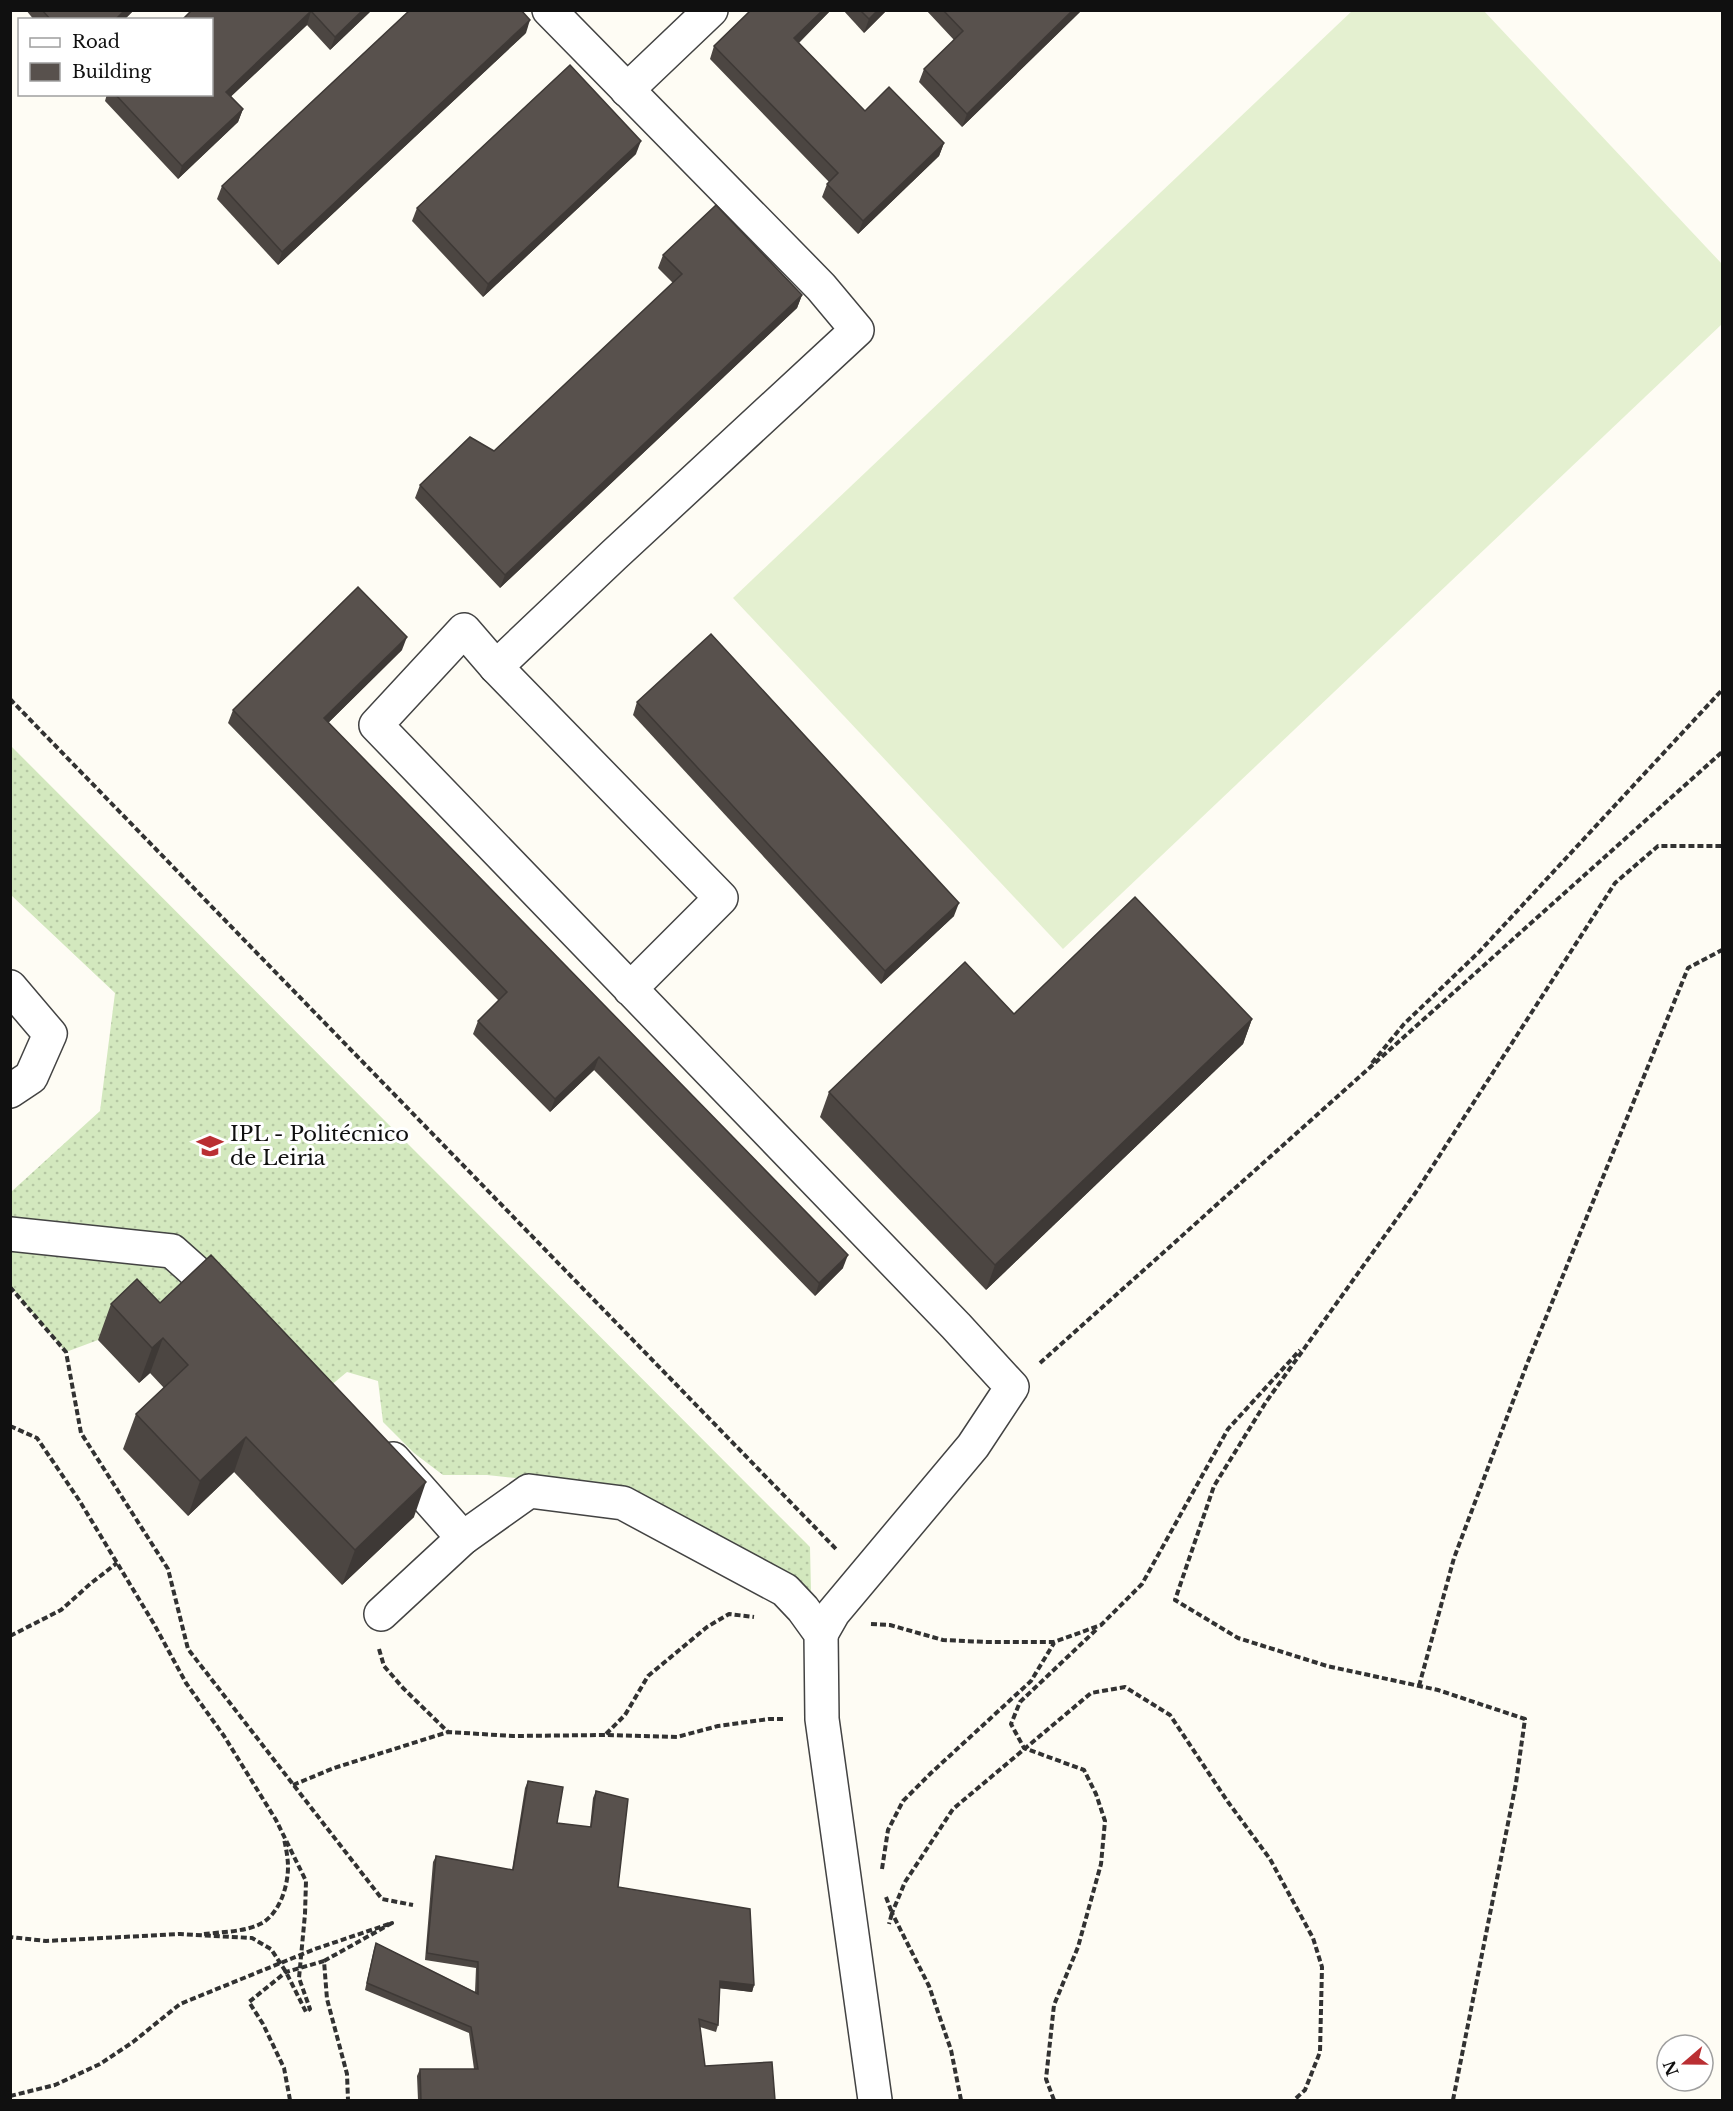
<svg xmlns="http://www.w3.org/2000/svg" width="1733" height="2111" viewBox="0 0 1733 2111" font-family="'Libre Baskerville',serif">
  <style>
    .grass { fill: url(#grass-dots) }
    .pitch { fill: #e4f0d0 }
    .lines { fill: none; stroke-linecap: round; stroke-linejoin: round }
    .minor-casing { stroke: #434343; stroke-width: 36 }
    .path { stroke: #323232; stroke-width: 4; stroke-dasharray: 6 3; stroke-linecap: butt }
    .minor { stroke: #fff; stroke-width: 33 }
    .wall { fill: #4c4642 }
    .shaded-wall { fill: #3e3936 }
    .building { fill: #58514d; stroke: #3e3936; stroke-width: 1.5 }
    .labels { text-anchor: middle; stroke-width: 6; stroke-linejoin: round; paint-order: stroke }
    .poi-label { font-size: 21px; fill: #101010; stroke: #fff; text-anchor: start }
  </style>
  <defs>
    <pattern id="grass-dots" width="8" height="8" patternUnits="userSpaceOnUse" patternTransform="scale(1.5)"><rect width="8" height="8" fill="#d3e8be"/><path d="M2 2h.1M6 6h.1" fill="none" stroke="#b4c6a2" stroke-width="1.8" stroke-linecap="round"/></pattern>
  </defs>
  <rect width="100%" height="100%" fill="#fefcf4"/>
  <path class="grass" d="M10,745L810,1547L811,1591L632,1490L487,1475H443L414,1453L383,1422L378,1381L347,1372L307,1405L147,1339L124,1314L98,1340L66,1352L11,1287V1192L100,1111L115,993L11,895Z"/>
  <path class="pitch" d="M1353,10L1484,11L1722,264V324L1063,949L733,598Z"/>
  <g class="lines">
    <g class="minor-casing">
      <g id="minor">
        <path d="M627,90L711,10"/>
        <path d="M496,667L614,555L857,330L821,287L549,10"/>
        <path d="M10,987L50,1034L31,1077L10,1091"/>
        <path d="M630,989L721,898L496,667L464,630L376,725L956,1326L1012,1387L973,1446L833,1613L821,1634"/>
        <path d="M10,1234L172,1251L228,1301"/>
        <path d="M393,1459L463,1538"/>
        <path d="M381,1614L463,1538L529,1491L623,1503L785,1590L803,1609L821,1634L822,1719L875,2100"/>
      </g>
    </g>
    <g class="path">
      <path d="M10,699L837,1550"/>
      <path d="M1372,1063L1404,1024L1479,952L1722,690"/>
      <path d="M10,1287L66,1352L81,1433L168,1569L188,1649L382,1899L413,1905"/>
      <path d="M1040,1363L1722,752"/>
      <path d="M10,1426L37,1438L79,1500L154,1624L186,1683L224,1736L276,1820L306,1881L305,1914L299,1978L310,2009L306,2012L286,1972L271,1949L252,1938L180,1934L46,1941L10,1937"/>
      <path d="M871,1624L890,1625L943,1640L987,1642H1054L1101,1625L1142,1584L1228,1429L1300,1350"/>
      <path d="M10,1636L61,1610L90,1584L117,1563"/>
      <path d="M379,1649L384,1666L403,1688L448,1732"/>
      <path d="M1419,1686L1454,1558L1527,1364L1688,968L1722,950"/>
      <path d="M606,1734L625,1715L648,1676L707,1627L729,1614L754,1617"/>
      <path d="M293,1785L334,1768L448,1732L513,1736L605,1735L677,1737L718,1726L769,1719H786"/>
      <path d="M882,1869L888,1830L903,1801L931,1773L1031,1681L1054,1643"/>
      <path d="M886,1897L892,1913L889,1924"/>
      <path d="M204,1934C221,1932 244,1932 260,1924C279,1915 288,1887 288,1867C288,1858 286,1848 284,1839"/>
      <path d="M10,2096L55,2085L100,2064L133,2042L180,2004L315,1949L392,1923L324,1961"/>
      <path d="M290,2100L284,2068L263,2024L249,2002L286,1972L324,1961L327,1999L347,2074L348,2100"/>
      <path d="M961,2100L951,2050L929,1986L892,1913L905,1882L953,1809L1091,1693L1125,1687L1170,1715L1228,1802L1270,1859L1313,1938L1322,1967L1320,2052L1305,2090L1294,2100"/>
      <path d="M1054,2100L1046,2079L1054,2005L1078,1947L1101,1864L1105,1821L1096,1794L1084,1770L1024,1748L1011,1724L1020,1702L1098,1628"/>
      <path d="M1453,2100L1516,1783L1525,1719L1438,1690L1327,1666L1238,1638L1175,1600L1214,1486L1266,1402L1416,1192L1615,883L1658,846H1722"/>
    </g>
    <use href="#minor" class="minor"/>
  </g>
  <g class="wall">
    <path d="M26,10H134L124,20H34Z"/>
    <path d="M192,10H372L330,50L307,25L231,96L243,109L238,122L178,179L105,101L107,94H212Z"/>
    <path d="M751,10H831L799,43L865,111L944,143L939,156L858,234L822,197L827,184L829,182L710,59L714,46Z"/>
    <path d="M843,10H887L864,33Z"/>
    <path d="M926,10H1082L962,127L919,82L924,69L954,40Z"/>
    <path d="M526,33L278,265L217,199L222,186Z"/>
    <path d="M636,154L483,297L412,221L417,208Z"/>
    <path d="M663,255L802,295L797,308L500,588L415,498L420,485L494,451L673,283L658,268Z"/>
    <path d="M402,650L328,723L843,1268L815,1296L594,1070L550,1112L473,1034L478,1021L499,1001L228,723L233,710Z"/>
    <path d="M637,702L954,916L881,984L633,715Z"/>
    <path d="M1014,1014L1252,1019L1243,1044L986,1290L820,1117L829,1092Z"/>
    <path d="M160,1303L414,1517L342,1585L234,1472L188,1516L123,1449L136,1414L164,1388L150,1373L139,1383L98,1340L111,1304Z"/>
    <path d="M528,1781L557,1823L590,1827L593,1798L596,1791L618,1887L754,1985L752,1992L720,1988L718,2025L716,2032L700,2027L705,2066L775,2100H418L417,2076L420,2069H474L469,2033L365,1990L374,1949L376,1943L475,1992L476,1968L425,1960L433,1862L436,1856L512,1870L525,1788Z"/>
  </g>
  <g class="shaded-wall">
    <path d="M125,10H134L124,20H115Z"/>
    <path d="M363,10H372L330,50L335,37Z"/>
    <path d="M823,10H831L790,51L794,38Z"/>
    <path d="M878,10H887L864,33L869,19Z"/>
    <path d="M1073,10H1082L962,127L967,114Z"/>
    <path d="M311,11L307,25L222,105L226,92Z"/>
    <path d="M530,20L526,33L278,265L282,252Z"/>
    <path d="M243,109L238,122L178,179L182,166Z"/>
    <path d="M641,141L636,154L483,297L488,284Z"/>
    <path d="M944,143L939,156L858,234L863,221Z"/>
    <path d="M802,295L797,308L500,588L505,575Z"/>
    <path d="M407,637L402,650L320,731L324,718Z"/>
    <path d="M959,903L954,916L881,984L885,971Z"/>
    <path d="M1252,1019L1243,1044L986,1290L995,1265Z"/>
    <path d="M599,1057L594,1070L550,1112L555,1099Z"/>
    <path d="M848,1255L843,1268L815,1296L819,1283Z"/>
    <path d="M163,1338L150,1373L139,1383L152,1348Z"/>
    <path d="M246,1437L234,1472L188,1516L200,1481Z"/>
    <path d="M426,1482L414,1517L342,1585L355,1550Z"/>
    <path d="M720,1981L754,1985L752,1992L717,1988Z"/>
  </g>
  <g class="building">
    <path d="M42,10H125L115,20H51Z"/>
    <path d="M192,10H363L335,37L311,11L226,92L243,109L182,166L115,94H212V20H182Z"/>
    <path d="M410,10H521L530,20L282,252L222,186Z"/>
    <path d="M751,10H823L794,38L865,111L889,87L944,143L863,221L827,184L838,173L714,46Z"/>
    <path d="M860,10H878L869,19Z"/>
    <path d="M943,10H1073L967,114L924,69L963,31Z"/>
    <path d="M570,65L641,141L488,284L417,208Z"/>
    <path d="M716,205L802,295L505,575L420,485L470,437L494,451L682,274L663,255Z"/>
    <path d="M358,587L407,637L324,718L848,1255L819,1283L599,1057L555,1099L478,1021L507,992L233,710Z"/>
    <path d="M711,634L959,903L885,971L637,702Z"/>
    <path d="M1135,897L1252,1019L995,1265L829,1092L965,962L1014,1014Z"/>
    <path d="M211,1255L426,1482L355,1550L246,1437L200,1481L136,1414L188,1365L163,1338L152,1348L111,1304L137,1279L160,1303Z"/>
    <path d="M528,1781L563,1787L557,1823L591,1827L596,1791L628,1799L618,1887L750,1909L754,1985L720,1981L718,2025L699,2019L705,2066L772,2062L775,2100H421L420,2069H478L471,2027L367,1983L376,1943L478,1994V1962L427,1953L436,1856L513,1870Z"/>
  </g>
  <defs>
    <g id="university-bare" transform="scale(2.07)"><path d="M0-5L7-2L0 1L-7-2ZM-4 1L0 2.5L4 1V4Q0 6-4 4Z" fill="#ba2f33" stroke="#fff" stroke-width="2.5" paint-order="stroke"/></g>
  </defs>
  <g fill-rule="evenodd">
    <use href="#university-bare" x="210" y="1146"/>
  </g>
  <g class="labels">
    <g class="poi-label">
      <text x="230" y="1141">IPL - Politécnico<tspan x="230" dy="24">de Leiria</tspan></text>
    </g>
  </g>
  <rect width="1733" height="2111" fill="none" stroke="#101010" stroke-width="24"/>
  <rect x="18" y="18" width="195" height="78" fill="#ffffff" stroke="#9f9f9f" stroke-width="1.5"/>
  <rect x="30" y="38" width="30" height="9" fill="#ffffff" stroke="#9f9f9f" stroke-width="1.5"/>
  <text x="72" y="48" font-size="18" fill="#101010">Road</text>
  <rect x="30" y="63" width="30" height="18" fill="#58514d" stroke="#9f9f9f" stroke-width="1.5"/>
  <text x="72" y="78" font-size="18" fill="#101010">Building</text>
  <g transform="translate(1685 2063) rotate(250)"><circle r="28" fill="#ffffff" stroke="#9f9f9f" stroke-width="1.5"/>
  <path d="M0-4.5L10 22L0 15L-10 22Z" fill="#ba2f33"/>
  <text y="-9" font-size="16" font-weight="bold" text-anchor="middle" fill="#101010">N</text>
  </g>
</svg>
